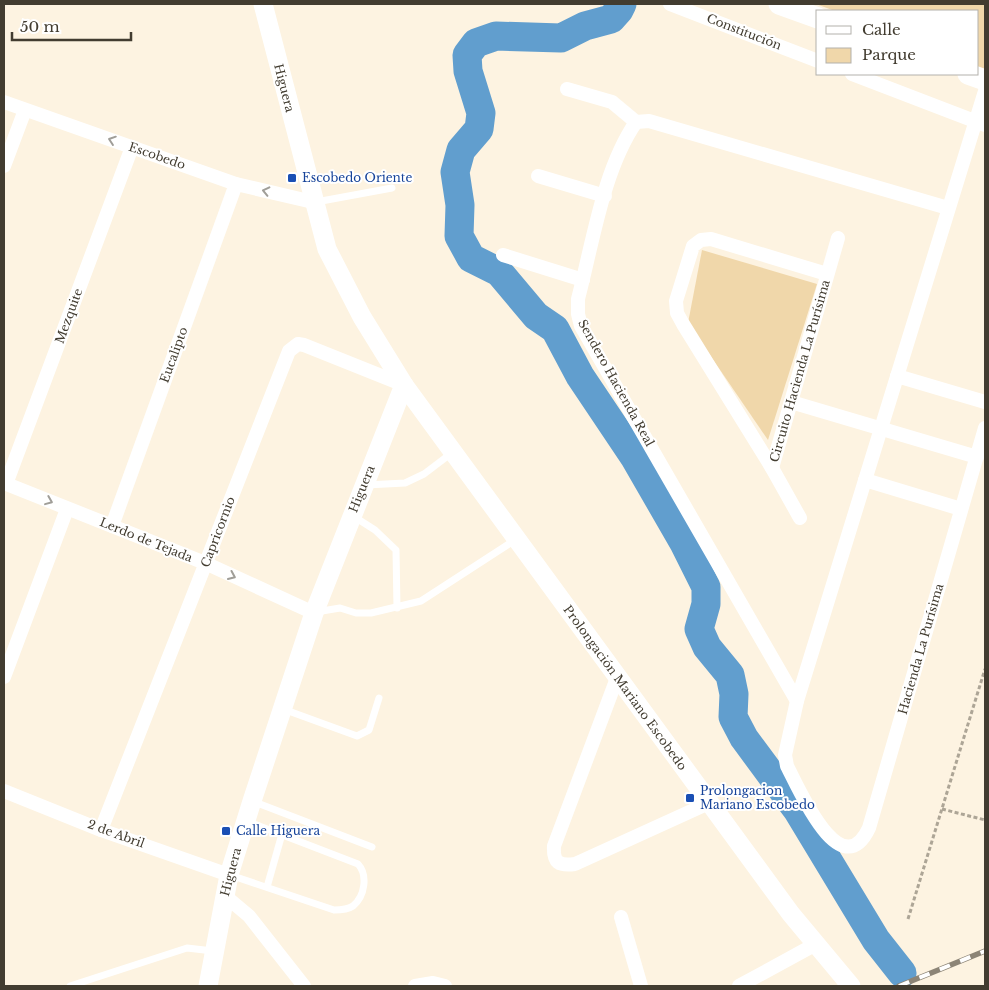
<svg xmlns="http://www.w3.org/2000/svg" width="989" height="990" viewBox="0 0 989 990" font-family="'Libre Baskerville',serif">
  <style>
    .green { fill: #f0d7aa }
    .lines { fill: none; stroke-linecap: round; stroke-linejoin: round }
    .river { stroke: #619ece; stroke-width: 29 }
    .path { stroke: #ada596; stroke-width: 3; stroke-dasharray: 4 2.5; stroke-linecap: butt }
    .lane { stroke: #fff; stroke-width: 7 }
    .street { stroke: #fff; stroke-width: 14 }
    .secondary { stroke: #fff; stroke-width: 19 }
    .primary { stroke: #fff; stroke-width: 21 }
    .rail-casing { stroke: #8c8476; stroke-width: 5.5 }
    .rail { stroke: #fff; stroke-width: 4; stroke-dasharray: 11; stroke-linecap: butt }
    .oneway { stroke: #a09e98 }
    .transit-dot { fill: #1a4fb4; stroke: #fff; stroke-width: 2 }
    .labels { text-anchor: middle; stroke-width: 4; stroke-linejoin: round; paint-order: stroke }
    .street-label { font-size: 12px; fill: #423c30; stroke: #fff }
    .transit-label { font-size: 12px; fill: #164399; stroke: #fff; text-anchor: start }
  </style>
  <rect width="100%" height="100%" fill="#fdf3e1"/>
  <g class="green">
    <path d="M816,4H985V70L978,67V11H835Z"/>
    <path d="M702,250L817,284L768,440L688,323Z"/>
  </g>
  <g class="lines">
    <path class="river" d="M622,4L619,10L611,19L585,26L561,38L496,36L476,43L467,55L468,71L481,113L479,129L461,150L455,172L460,205L459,236L471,258L499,272L536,316L555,329L580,376L635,458L684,543L706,587V604L699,629L707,647L730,675L734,694L733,717L744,738L798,811L876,940L902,973"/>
    <g class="path">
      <path d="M942,809L985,820"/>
      <path d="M908,919L985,669"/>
    </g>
    <g class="lane">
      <path d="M316,202L392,188"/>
      <path d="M366,485L405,483L424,474L453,452"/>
      <path d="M353,516L375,530L396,550L397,608"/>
      <path d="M316,612L340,608L356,613H371L421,601L515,540"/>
      <path d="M283,709L357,736L369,730L379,698"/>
      <path d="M252,801L372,847"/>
      <path d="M230,875L334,910C340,910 347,910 353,906C365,896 368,875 358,864L246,821"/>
      <path d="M267,887L282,834"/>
      <path d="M70,986L187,948L213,951"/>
    </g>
    <g class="street">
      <path d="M670,4L818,61"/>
      <path d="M852,74L985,125"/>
      <path d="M567,89L612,102L636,122"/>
      <path d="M985,91L797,701L785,755L787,766C799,789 841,887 869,828L985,428"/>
      <path d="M4,102L236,184L313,202"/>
      <path d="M4,166L25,110"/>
      <path d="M538,176L605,196"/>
      <path d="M503,255L583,280"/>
      <path d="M897,376L985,402"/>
      <path d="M791,402L977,457"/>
      <path d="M772,468L838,238"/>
      <path d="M865,480L961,509"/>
      <path d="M4,483L205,563L314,613"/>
      <path d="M6,484L132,147"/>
      <path d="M800,518L772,468L683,324L677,313L676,301L693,246L701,240L711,239L827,274"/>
      <path d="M112,526L236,184"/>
      <path d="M4,677L67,509"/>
      <path d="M617,678L554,846C553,863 559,866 575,864L709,803"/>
      <path d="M797,701L581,326L578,314V299C593,242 603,170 636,122L649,121L948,208"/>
      <path d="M4,791L101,830L229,875"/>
      <path d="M101,830L289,351L298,344L304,345L404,385"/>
      <path d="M224,895L249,916L304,986"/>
      <path d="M621,917L641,986"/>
      <path d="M415,986L433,983L445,986"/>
      <path d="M739,986L816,944"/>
    </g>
    <g class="secondary">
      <path d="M404,385L791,914L851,986"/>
      <path d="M208,986L229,875L252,801L314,613L404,385L362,317L327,249L263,4"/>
    </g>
    <g class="primary">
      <path d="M779,4L818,18"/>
      <path d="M968,74L985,80"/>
    </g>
    <g class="rail-casing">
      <path id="rail" d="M899,986L985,951"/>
    </g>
    <use href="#rail" class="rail"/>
  </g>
  <defs><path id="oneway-chevron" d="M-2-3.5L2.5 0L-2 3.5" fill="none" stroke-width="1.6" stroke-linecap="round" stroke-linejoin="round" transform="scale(1.25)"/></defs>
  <g class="oneway">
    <use href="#oneway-chevron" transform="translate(112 140) rotate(-161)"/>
    <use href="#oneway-chevron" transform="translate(266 191) rotate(-167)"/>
    <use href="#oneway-chevron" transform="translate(49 501) rotate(22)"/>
    <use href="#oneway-chevron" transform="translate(232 576) rotate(24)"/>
  </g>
  <g class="transit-dot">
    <rect x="287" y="173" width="10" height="10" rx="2.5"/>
    <rect x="685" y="793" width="10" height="10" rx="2.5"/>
    <rect x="221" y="826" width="10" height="10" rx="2.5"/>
  </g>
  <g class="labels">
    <g class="street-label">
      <text transform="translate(744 32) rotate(21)" y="4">Constitución</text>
      <text transform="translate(284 88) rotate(76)" y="4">Higuera</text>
      <text transform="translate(157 156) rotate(19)" y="4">Escobedo</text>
      <text transform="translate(69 316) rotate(-70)" y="4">Mezquite</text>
      <text transform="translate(174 355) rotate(-70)" y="4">Eucalipto</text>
      <text transform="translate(800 371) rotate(-74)" y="4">Circuito Hacienda La Purísima</text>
      <text transform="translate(616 383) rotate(61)" y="4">Sendero Hacienda Real</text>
      <text transform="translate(362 489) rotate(-68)" y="4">Higuera</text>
      <text transform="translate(218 532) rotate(-69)" y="4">Capricornio</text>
      <text transform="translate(146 540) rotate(22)" y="4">Lerdo de Tejada</text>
      <text transform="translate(921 649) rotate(-74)" y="4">Hacienda La Purísima</text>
      <text transform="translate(625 688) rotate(54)" y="4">Prolongación Mariano Escobedo</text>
      <text transform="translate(116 834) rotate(20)" y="4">2 de Abril</text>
      <text transform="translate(231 872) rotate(-75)" y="4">Higuera</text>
    </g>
    <g class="transit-label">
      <text x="302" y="182">Escobedo Oriente</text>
      <text x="700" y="795">Prolongacion<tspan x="700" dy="14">Mariano Escobedo</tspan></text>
      <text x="236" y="835">Calle Higuera</text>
    </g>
  </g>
  <rect width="989" height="990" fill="none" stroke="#423c30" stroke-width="10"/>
  <rect x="816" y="10" width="162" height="65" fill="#ffffff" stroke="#b3b1ac"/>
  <rect x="826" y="26" width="25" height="8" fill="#ffffff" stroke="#b3b1ac"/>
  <text x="862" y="35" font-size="15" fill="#423c30">Calle</text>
  <rect x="826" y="48" width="25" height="15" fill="#f0d7aa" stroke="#b3b1ac"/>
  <text x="862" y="60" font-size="15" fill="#423c30">Parque</text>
  <path d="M12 32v8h119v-8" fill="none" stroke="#423c30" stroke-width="2.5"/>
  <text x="20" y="32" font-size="15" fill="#423c30" stroke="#ffffff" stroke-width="4" paint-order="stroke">50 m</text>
</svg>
